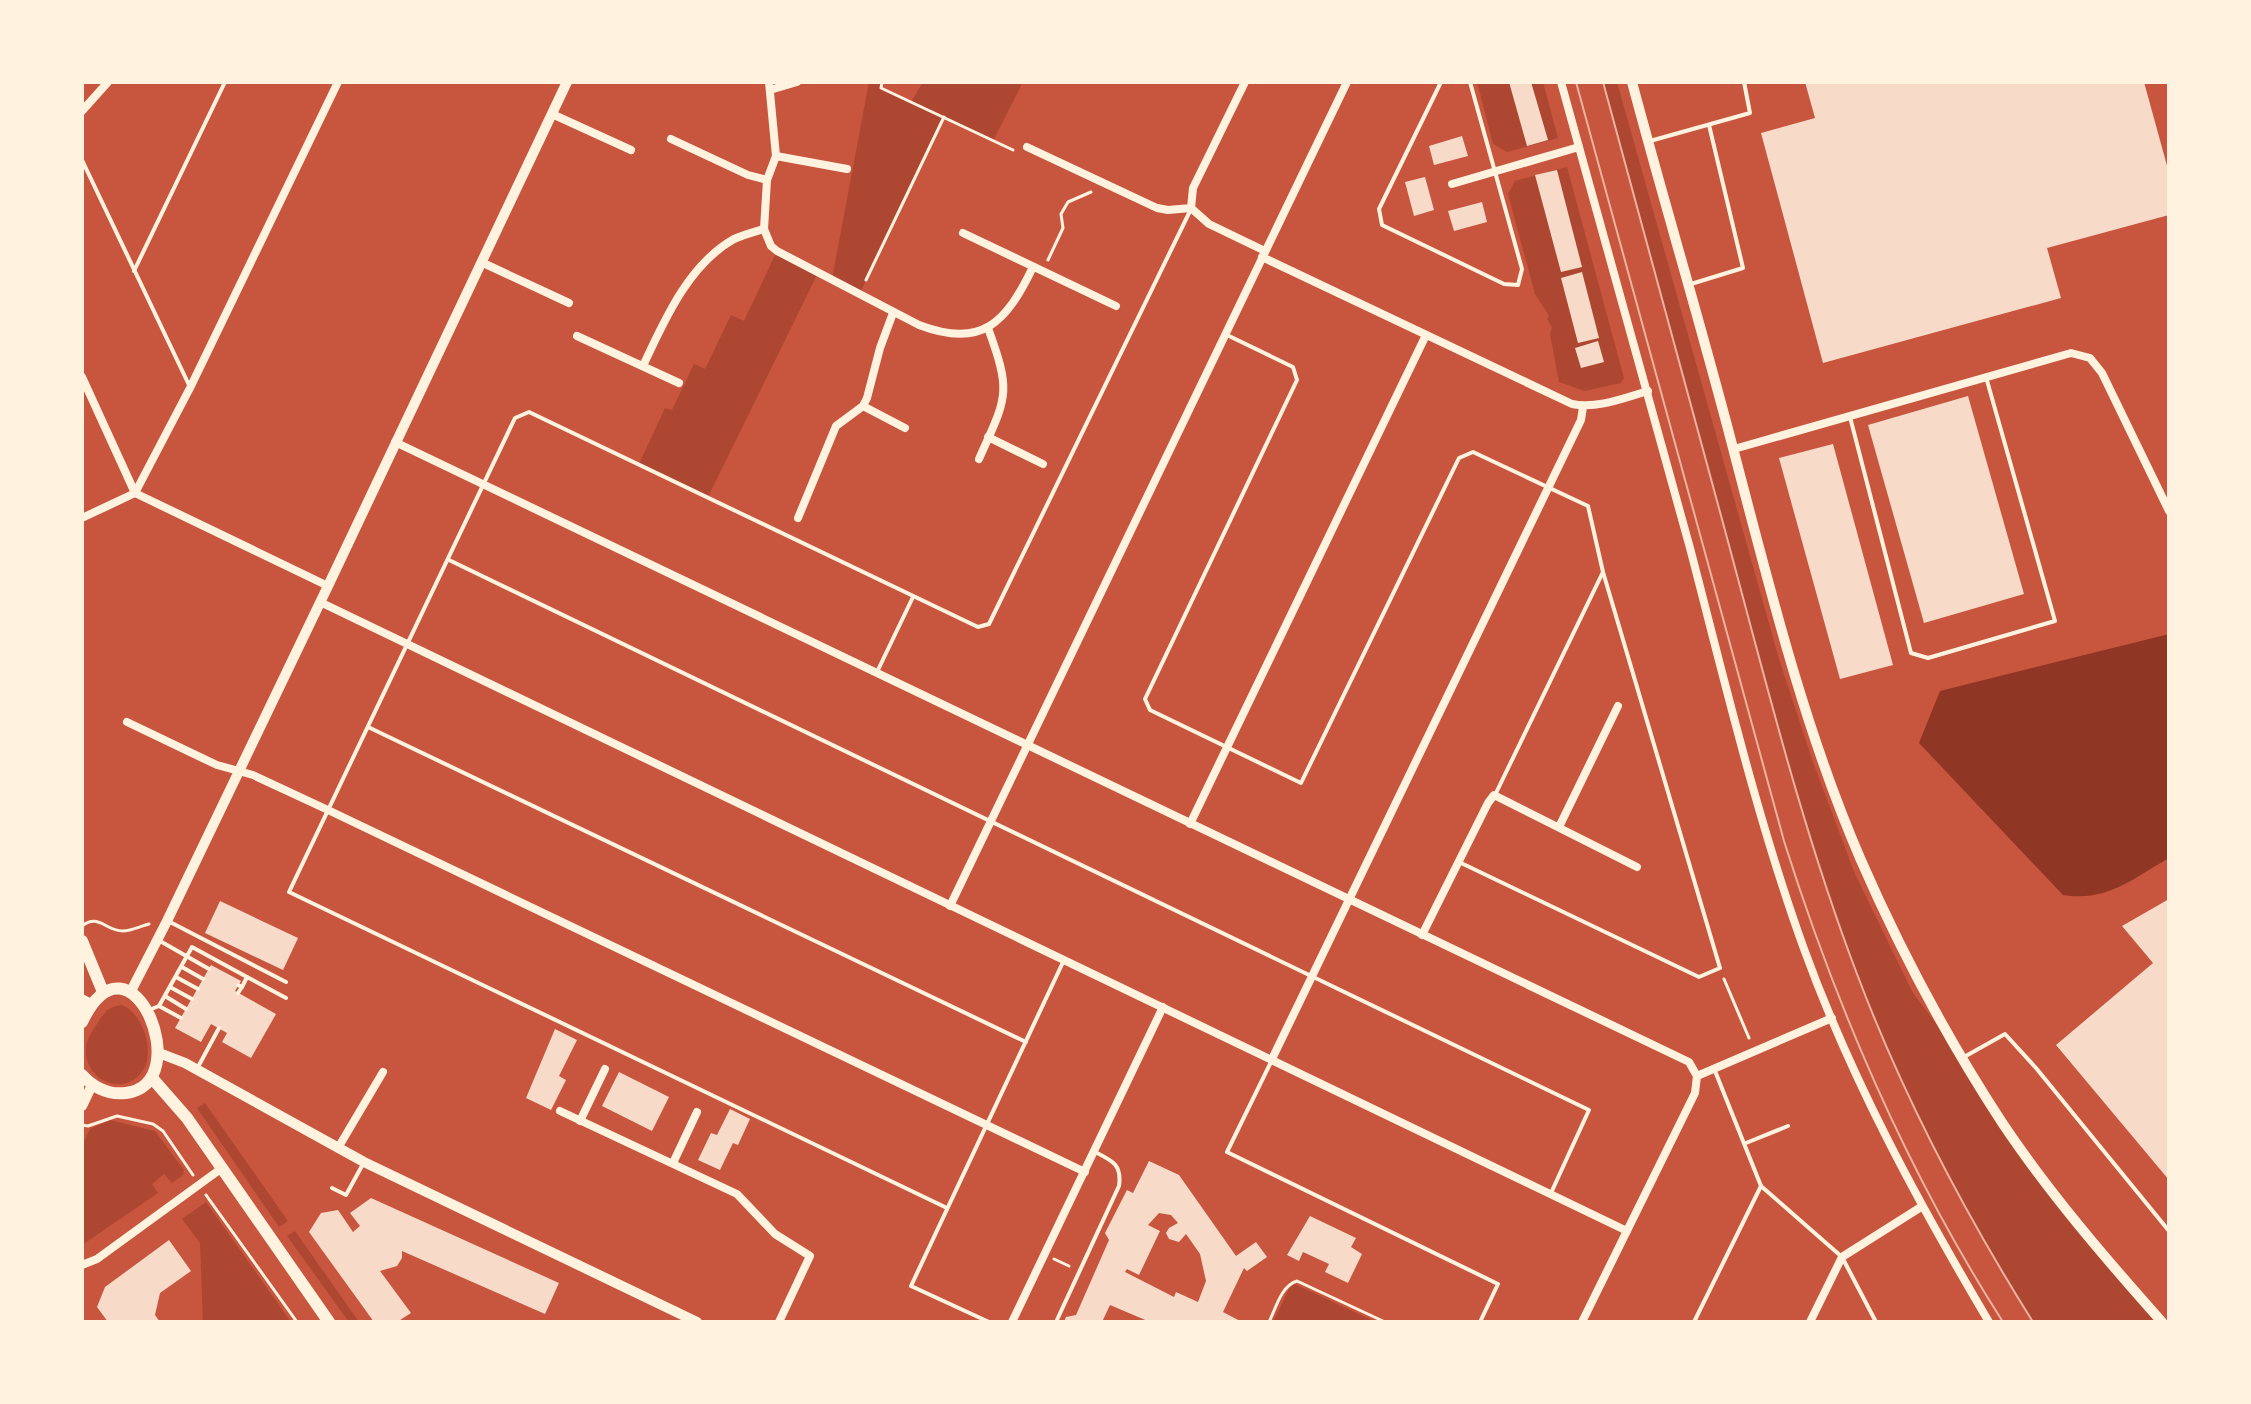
<svg xmlns="http://www.w3.org/2000/svg" width="2251" height="1404" viewBox="0 0 2251 1404" font-family="'Work Sans',sans-serif">
  <style>
    .green { fill: #ae4732 }
    .water { fill: #8f3625 }
    .building { fill: #f7dbc8; fill-rule: evenodd }
    .lines { fill: none; stroke-linecap: round; stroke-linejoin: round }
    .path { stroke: #fff3e0; stroke-width: 3 }
    .service { stroke: #fff3e0; stroke-width: 4 }
    .minor { stroke: #fff3e0; stroke-width: 8 }
    .tertiary { stroke: #fff3e0; stroke-width: 10 }
    .primary { stroke: #fff3e0; stroke-width: 12 }
    .tram { stroke: #e9b49f; stroke-width: 2 }
  </style>
  <rect width="100%" height="100%" fill="#c8553d"/>
  <g class="green">
    <path d="M869,82H882L881,88L911,102L923,82H1023L993,141L943,118L859,295L832,279Z"/>
    <path d="M1477,82H1543L1558,138L1507,152L1493,144Z"/>
    <path d="M1603,82H1617L1779,659L1813,762L1855,874L1913,993L1962,1058L2005,1126L2162,1322H2033L1975,1225L1918,1117L1878,1027L1833,909L1787,758Z"/>
    <path d="M1567,167L1624,378L1621,383L1585,391L1559,382L1550,334L1552,327L1547,319L1549,316L1535,294L1508,194L1515,181Z"/>
    <path d="M777,251L819,271L708,497L639,464L665,408L672,410L694,364L705,369L731,315L744,321Z"/>
    <path d="M122,1005C143,1013 157,1055 141,1073C121,1097 84,1079 86,1049C86,1039 93,1030 99,1021C105,1011 110,1006 122,1005Z"/>
    <path d="M205,1103L288,1221L279,1227L197,1108Z"/>
    <path d="M110,1120L155,1131L184,1170L183,1175L172,1183L164,1174L152,1184L158,1193L82,1245V1146L90,1129Z"/>
    <path d="M206,1202L291,1322H203L200,1243L182,1219Z"/>
    <path d="M295,1231L359,1322H349L287,1236Z"/>
    <path d="M1294,1284L1299,1286L1376,1322H1273L1289,1289Z"/>
  </g>
  <path class="water" d="M2169,634V858C2132,879 2107,902 2063,895L1919,743L1940,691Z"/>
  <g class="building">
    <path d="M1509,82H1531L1548,140L1527,146Z"/>
    <path d="M1805,82H2144L2169,173V215L2047,248L2061,298L1823,363L1761,133L1815,118Z"/>
    <path d="M1462,136L1468,156L1434,165L1429,146Z"/>
    <path d="M1557,170L1582,267L1561,272L1535,175Z"/>
    <path d="M1425,177L1434,210L1414,216L1405,182Z"/>
    <path d="M1482,202L1487,222L1454,231L1448,211Z"/>
    <path d="M1582,272L1599,338L1578,343L1561,278Z"/>
    <path d="M1598,341L1604,362L1581,368L1575,348Z"/>
    <path d="M1968,396L2024,594L1924,623L1868,425Z"/>
    <path d="M1833,444L1893,665L1840,679L1779,458Z"/>
    <path d="M2169,899V1180L2056,1045L2153,963L2122,926Z"/>
    <path d="M220,901L298,938L283,970L205,933Z"/>
    <path d="M211,965L241,981L235,991L276,1014L251,1058L222,1042L227,1033L211,1024L201,1042L175,1028Z"/>
    <path d="M555,1029L577,1040L559,1076L566,1080L551,1110L526,1098Z"/>
    <path d="M619,1072L669,1097L652,1131L602,1106Z"/>
    <path d="M730,1109L750,1119L738,1145L733,1143L720,1170L698,1160L711,1133L717,1135Z"/>
    <path d="M1149,1161L1179,1175L1236,1256L1256,1242L1267,1257L1247,1271L1244,1268L1223,1312L1242,1322H1150L1110,1305L1102,1322H1064L1066,1317L1076,1315L1109,1240L1105,1233L1127,1190L1133,1193ZM1159,1213L1171,1215L1178,1223L1169,1228L1166,1233L1169,1239L1179,1242L1186,1234L1200,1254L1206,1281L1198,1302L1176,1292L1174,1297L1125,1272L1127,1269L1139,1275L1160,1231L1148,1225Z"/>
    <path d="M371,1198L559,1283L545,1314L402,1251V1258L397,1266L380,1271L411,1313L397,1322H374L309,1232L321,1213L338,1210L353,1232L360,1226L350,1213Z"/>
    <path d="M1310,1216L1356,1238L1351,1247L1362,1254L1348,1283L1325,1272L1329,1264L1303,1252L1299,1261L1287,1255Z"/>
    <path d="M169,1240L191,1271L160,1293L155,1315L160,1322H108L97,1307L105,1287Z"/>
  </g>
  <g class="lines">
    <g class="path">
      <path d="M882,82L881,88L1013,150"/>
      <path d="M1048,260L1063,228L1061,214L1068,202L1091,192"/>
      <path d="M866,280L944,117"/>
      <path d="M82,926C99,913 105,931 123,931C131,931 141,926 149,924"/>
      <path d="M1724,979L1749,1038"/>
      <path d="M82,1125L88,1126L117,1116L153,1124L163,1131L193,1175"/>
      <path d="M206,1195L297,1322"/>
      <path d="M1054,1259L1069,1266"/>
      <path d="M1269,1322C1276,1308 1281,1286 1297,1281L1385,1322"/>
    </g>
    <g class="service">
      <path d="M1441,82L1379,209L1382,225L1504,284L1518,285L1522,269L1470,82"/>
      <path d="M1650,141L1750,113L1744,82"/>
      <path d="M82,160L189,385"/>
      <path d="M134,271L225,82"/>
      <path d="M1691,284L1743,268L1709,125"/>
      <path d="M1227,335L1293,367L1297,380L1145,699L1150,710L1301,783L1459,458L1473,452L1588,506L1603,572L1720,968L1699,977L1459,862"/>
      <path d="M1850,417L1911,653L1928,658L2055,621L1986,377"/>
      <path d="M449,560L1589,1110L1551,1193"/>
      <path d="M877,672L913,597"/>
      <path d="M368,727L1026,1042"/>
      <path d="M1496,793L1603,572"/>
      <path d="M170,922L286,982"/>
      <path d="M160,941L209,969"/>
      <path d="M182,967L203,979"/>
      <path d="M176,977L198,989"/>
      <path d="M247,977L286,998"/>
      <path d="M170,987L192,999"/>
      <path d="M238,993L242,987L238,985"/>
      <path d="M165,996L186,1009"/>
      <path d="M159,1006L181,1018"/>
      <path d="M149,1010L159,1006L192,947L247,977L242,987"/>
      <path d="M1964,1057L2005,1034L2036,1068L2169,1231"/>
      <path d="M1272,1060L1227,1152L1498,1284L1480,1322"/>
      <path d="M198,1067L219,1028"/>
      <path d="M1715,1071L1761,1186L1842,1257L1876,1322"/>
      <path d="M1746,1143L1788,1126"/>
      <path d="M332,1188L346,1195L363,1164"/>
      <path d="M947,1208L289,892L515,418L529,412L978,627L989,624L1191,209"/>
      <path d="M989,1322L911,1286L1064,960"/>
      <path d="M1056,1322L1119,1186C1122,1165 1113,1161 1095,1152"/>
      <path d="M1694,1322L1761,1186"/>
    </g>
    <g class="minor">
      <path d="M769,82L776,156L767,180L764,229L771,246L777,251L919,325C982,349 1006,323 1033,267"/>
      <path d="M1561,82C1603,238 1648,392 1690,548C1725,682 1757,819 1804,949C1852,1081 1918,1202 1989,1322"/>
      <path d="M770,90L797,82"/>
      <path d="M82,111L108,82"/>
      <path d="M552,114L631,150"/>
      <path d="M671,139L748,175L767,180"/>
      <path d="M1027,147L1157,208L1168,210L1191,208L1193,188L1245,82"/>
      <path d="M776,156L847,169"/>
      <path d="M1452,184L1579,147"/>
      <path d="M1191,208L1209,224L1265,251"/>
      <path d="M963,233L1116,306"/>
      <path d="M1262,257L1572,404C1597,409 1624,398 1648,391"/>
      <path d="M481,262L569,303"/>
      <path d="M577,336L679,383"/>
      <path d="M643,366C664,321 688,265 734,239C743,235 754,232 764,229"/>
      <path d="M82,377L135,493L328,586"/>
      <path d="M863,406L905,428"/>
      <path d="M988,437L1043,464"/>
      <path d="M395,442L1689,1062L1697,1076"/>
      <path d="M1734,449L2071,353L2090,358L2102,373L2169,511"/>
      <path d="M979,459C1007,396 1012,394 988,328"/>
      <path d="M82,518L135,493L190,388L338,82"/>
      <path d="M798,518L836,426L863,406L867,398L880,348L893,313"/>
      <path d="M320,602L1627,1231"/>
      <path d="M127,722L217,765L253,775L328,810L1085,1172"/>
      <path d="M1190,824L1426,335"/>
      <path d="M1559,827L1618,706"/>
      <path d="M950,906L1347,82"/>
      <path d="M1422,935L1488,803L1494,795L1637,867"/>
      <path d="M1272,1059L1581,420L1583,407"/>
      <path d="M1697,1076L1832,1018"/>
      <path d="M560,1111L737,1194L775,1234L810,1256L779,1322"/>
      <path d="M580,1121L605,1069"/>
      <path d="M338,1148L383,1072"/>
      <path d="M673,1163L697,1112"/>
      <path d="M82,1265L97,1259L222,1168"/>
      <path d="M1012,1322L1163,1007"/>
      <path d="M1582,1322L1695,1093L1697,1076"/>
      <path d="M1810,1322L1842,1257L1921,1207"/>
    </g>
    <g class="tertiary">
      <path d="M1632,82C1665,206 1702,328 1734,452C1770,589 1804,728 1860,858C1900,950 1948,1040 2003,1124C2050,1194 2106,1259 2162,1322"/>
      <path d="M131,991L167,921L328,586L567,82"/>
      <path d="M82,999L91,1004"/>
      <path d="M159,1053L185,1063L364,1162L697,1322"/>
      <path d="M82,1106L92,1085"/>
    </g>
    <g class="primary">
      <path d="M82,941L103,992"/>
      <path d="M82,1022C131,919 198,1085 126,1093C109,1095 94,1088 82,1075"/>
      <path d="M152,1078L187,1118L329,1322"/>
    </g>
    <g class="tram">
      <path d="M1576,82L1784,841C1837,1009 1907,1172 2003,1322"/>
      <path d="M1603,82C1642,229 1684,376 1723,523C1764,674 1801,827 1857,974C1903,1096 1964,1212 2033,1322"/>
    </g>
  </g>
  <rect width="2251" height="1404" fill="none" stroke="#fff3e0" stroke-width="168"/>
</svg>
